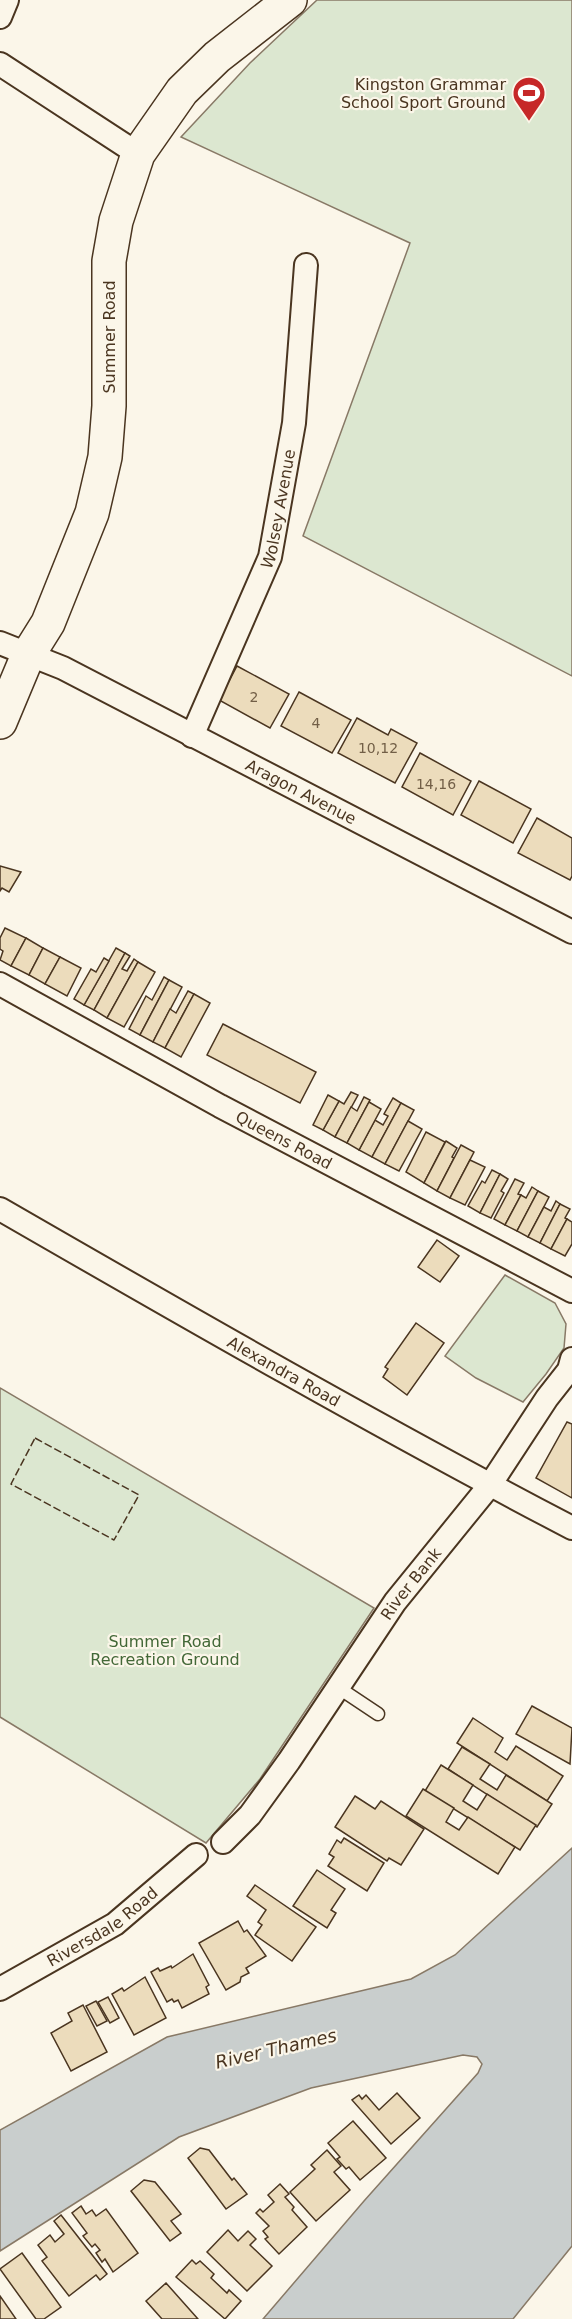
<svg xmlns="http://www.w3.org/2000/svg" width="572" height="2319" viewBox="0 0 572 2319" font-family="'DejaVu Sans',sans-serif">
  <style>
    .green { fill: #dce7d0; stroke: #887966; stroke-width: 1.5 }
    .water { fill: #c9cecd; stroke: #887966; stroke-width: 1.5 }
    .building { fill: #ecdcbc; stroke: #4a3520; stroke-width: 1.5 }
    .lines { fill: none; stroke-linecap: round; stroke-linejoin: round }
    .lane-casing { stroke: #4a3520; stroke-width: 15 }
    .street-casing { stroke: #4a3520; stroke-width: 26 }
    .secondary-casing { stroke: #4a3520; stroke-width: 36 }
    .lane { stroke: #fbf6e9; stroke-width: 12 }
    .street { stroke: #fbf6e9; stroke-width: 22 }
    .secondary { stroke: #fbf6e9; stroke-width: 33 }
    .fence { stroke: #4a3520; stroke-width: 1.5; stroke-dasharray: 8 3; stroke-linecap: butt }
    .labels { text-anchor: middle; stroke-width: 4.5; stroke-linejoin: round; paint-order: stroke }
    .number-label { font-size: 14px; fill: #725f47 }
    .poi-label { font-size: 16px; fill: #4a3520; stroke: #fbf6e9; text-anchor: end }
    .street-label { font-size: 16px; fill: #4a3520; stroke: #fbf6e9 }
    .park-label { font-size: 16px; fill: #436837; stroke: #fbf6e9 }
    .water-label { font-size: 18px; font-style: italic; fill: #4a3520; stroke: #fbf6e9 }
  </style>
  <rect width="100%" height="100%" fill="#fbf6e9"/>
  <g class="green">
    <path d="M317,0H572V676L303,536L410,243L181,137L250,63Z"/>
    <path d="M505,1275L555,1303L566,1324L564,1348L546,1374L523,1402L476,1378L445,1356Z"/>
    <path d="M0,1388L374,1608L260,1779L206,1843L0,1717Z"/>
  </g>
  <path class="water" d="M572,1848V2246L513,2319H263L364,2201L478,2073L482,2064L477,2057L463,2055L311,2088L179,2137L0,2251V2130L167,2037L411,1979L455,1955Z"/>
  <g class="building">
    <path d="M237,666L289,694L270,728L219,700Z"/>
    <path d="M299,692L351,720L332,753L281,726Z"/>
    <path d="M357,718L388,735L391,729L417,743L395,783L338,753Z"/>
    <path d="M420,753L471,781L453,815L402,787Z"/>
    <path d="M479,781L531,809L513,843L461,815Z"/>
    <path d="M537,818L572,838V876L570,880L518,853Z"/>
    <path d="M0,866L21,872L9,892L2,888L0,891Z"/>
    <path d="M5,928L26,938L11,966L0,960L3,951L0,949V938Z"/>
    <path d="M26,938L43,948L29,975L11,966Z"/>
    <path d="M43,948L60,957L45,984L29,975Z"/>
    <path d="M116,948L125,953L94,1010L84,1005Z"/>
    <path d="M125,953L130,956L122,969L127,971L134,959L138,962L107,1018L94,1010Z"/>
    <path d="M60,957L81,968L67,996L45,984Z"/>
    <path d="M104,958L109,961L84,1005L74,999L91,969L96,972Z"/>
    <path d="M138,962L155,972L124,1027L107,1018Z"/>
    <path d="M164,977L169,980L140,1035L129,1029L146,996L152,1000Z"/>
    <path d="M169,980L182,987L153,1042L140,1035Z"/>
    <path d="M188,991L194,994L165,1048L153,1042L170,1009L176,1013Z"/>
    <path d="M194,994L210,1003L181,1057L165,1048Z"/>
    <path d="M223,1024L316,1072L300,1103L207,1055Z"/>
    <path d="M351,1092L358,1095L335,1137L323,1130L339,1101L344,1104Z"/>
    <path d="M328,1095L339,1101L323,1130L313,1125Z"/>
    <path d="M364,1097L370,1100L369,1102L347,1143L335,1137L351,1107L357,1111Z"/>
    <path d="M393,1098L401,1103L372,1157L359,1150L375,1120L383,1125L388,1116L384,1114Z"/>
    <path d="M369,1102L381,1109L359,1150L347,1143Z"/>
    <path d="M401,1103L414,1110L385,1164L372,1157Z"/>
    <path d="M408,1121L422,1129L399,1171L385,1164Z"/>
    <path d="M426,1132L445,1142L424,1183L406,1172Z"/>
    <path d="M446,1141L457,1148L452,1157L454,1158L437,1191L424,1183Z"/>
    <path d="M461,1145L474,1152L450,1198L437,1191Z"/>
    <path d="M470,1160L485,1167L465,1205L450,1198Z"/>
    <path d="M492,1170L500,1174L480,1213L468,1206L482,1181L485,1183Z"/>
    <path d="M500,1174L508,1179L501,1191L504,1193L491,1218L480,1213Z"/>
    <path d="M515,1179L524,1183L518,1194L521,1195L505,1225L494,1219Z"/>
    <path d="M532,1187L538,1191L517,1231L505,1225L521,1195L526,1198Z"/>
    <path d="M538,1191L549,1197L528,1237L517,1231Z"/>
    <path d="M556,1201L560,1204L540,1243L528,1237L544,1207L551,1211Z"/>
    <path d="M560,1204L570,1209L565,1218L567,1219L551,1249L540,1243Z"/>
    <path d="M567,1219L572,1222V1244L565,1256L551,1249Z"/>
    <path d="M437,1240L459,1256L440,1282L418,1267Z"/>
    <path d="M416,1323L444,1343L407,1395L383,1377L388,1369L385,1367Z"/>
    <path d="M567,1422L572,1424V1498L536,1478Z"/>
    <path d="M532,1706L572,1728L570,1764L516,1734Z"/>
    <path d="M473,1718L503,1738L495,1752L507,1760L516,1746L563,1776L547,1801L457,1743Z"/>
    <path d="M462,1747L490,1764L480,1779L497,1790L506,1775L552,1804L537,1827L448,1769Z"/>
    <path d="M441,1765L473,1785L463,1801L477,1810L487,1794L536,1825L520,1850L425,1791Z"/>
    <path d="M423,1789L454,1808L446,1822L459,1830L468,1817L515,1847L498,1874L406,1816Z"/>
    <path d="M355,1796L375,1809L381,1801L424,1829L401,1865L389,1858L387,1861L335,1827Z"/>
    <path d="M344,1838L384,1863L367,1891L328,1866L334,1857L329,1854L337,1840L341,1843Z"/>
    <path d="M317,1870L345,1889L331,1910L336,1913L327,1928L293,1906Z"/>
    <path d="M255,1885L316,1927L292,1961L255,1935L262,1925L258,1922L266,1910L247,1896Z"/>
    <path d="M238,1921L244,1932L247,1930L266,1956L246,1968L249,1973L241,1977L240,1982L226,1990L199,1943Z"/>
    <path d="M193,1954L209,1985L206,1987L209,1994L182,2008L178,2000L174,2002L172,1999L167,2002L151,1972L158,1968L160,1971L171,1966L172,1968Z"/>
    <path d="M145,1977L166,2018L134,2035L112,1994L122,1988L124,1991Z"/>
    <path d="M108,1997L119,2018L110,2023L98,2002Z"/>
    <path d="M96,2001L107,2021L97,2026L86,2006Z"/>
    <path d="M83,2005L107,2052L71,2071L51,2033L72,2021L68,2013Z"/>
    <path d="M397,2093L420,2118L391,2144L352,2100L359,2095L362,2099L366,2095L379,2110Z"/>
    <path d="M353,2121L386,2158L360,2180L349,2167L346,2169L337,2159L340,2157L328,2143Z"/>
    <path d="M200,2148L209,2150L232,2180L234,2178L247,2194L226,2209L188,2158Z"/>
    <path d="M327,2150L341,2166L334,2172L350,2190L316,2221L290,2192L315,2169L311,2165Z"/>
    <path d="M144,2180L155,2182L181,2214L171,2221L181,2233L170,2241L131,2191Z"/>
    <path d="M280,2184L289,2194L285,2197L294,2207L292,2210L307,2227L279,2254L265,2239L268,2237L263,2231L269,2226L256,2213L260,2209L263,2212L274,2202L268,2195Z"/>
    <path d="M81,2206L86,2214L92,2210L96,2216L106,2209L138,2253L113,2272L105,2259L102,2262L96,2253L100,2250L95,2244L92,2247L83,2236L87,2233L72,2213Z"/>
    <path d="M61,2215L107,2274L100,2280L96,2275L69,2296L42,2261L47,2257L38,2245L50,2235L55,2242L64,2234L54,2221Z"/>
    <path d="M228,2230L238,2241L248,2231L256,2239L250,2245L272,2266L247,2291L207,2252Z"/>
    <path d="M22,2253L61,2307L44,2319H36L0,2269Z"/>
    <path d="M192,2260L196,2264L200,2261L214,2274L211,2278L227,2293L229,2290L241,2301L225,2319L176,2277Z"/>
    <path d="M166,2283L198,2319H162L146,2301Z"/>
    <path d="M0,2296L16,2319H0Z"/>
  </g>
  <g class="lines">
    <g class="lane-casing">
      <path id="lane" d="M339,1688L378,1714"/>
    </g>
    <g class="street-casing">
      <g id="street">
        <path d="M0,17L7,0"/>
        <path d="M0,64L138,154"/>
        <path id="s1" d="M0,643L63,668L572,932"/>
        <path id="s2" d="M192,736L270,557L294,423L306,265"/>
        <path id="s3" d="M0,984L220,1106L572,1291"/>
        <path id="s4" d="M0,1209C189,1318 379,1427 572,1528"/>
        <path id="s5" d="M223,1842L250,1815L289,1761L395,1602L490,1485L547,1398L569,1370L572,1359"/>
        <path id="s6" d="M0,1989L115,1924L196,1855"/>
      </g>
    </g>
    <g class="secondary-casing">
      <path id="secondary" d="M0,722L28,655L48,623L92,513L105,457L109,406V261L116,221L138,154L182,91L217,57L290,0"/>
    </g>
    <use href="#lane" class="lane"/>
    <use href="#street" class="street"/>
    <use href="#secondary" class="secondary"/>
    <path class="fence" d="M35,1438L139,1495L114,1540L11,1484Z"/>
  </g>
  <defs>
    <g id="stadium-pin" transform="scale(1.725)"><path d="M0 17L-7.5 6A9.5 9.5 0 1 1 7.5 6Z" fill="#c62828" stroke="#fbf6e9"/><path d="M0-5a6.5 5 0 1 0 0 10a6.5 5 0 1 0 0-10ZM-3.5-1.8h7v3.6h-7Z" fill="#fff"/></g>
  </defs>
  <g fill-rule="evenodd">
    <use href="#stadium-pin" x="529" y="93"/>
  </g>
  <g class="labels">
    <g class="number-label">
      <text x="254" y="702">2</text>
      <text x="316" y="728">4</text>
      <text x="378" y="753">10,12</text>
      <text x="436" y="789">14,16</text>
    </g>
    <g class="poi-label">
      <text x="506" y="90">Kingston Grammar<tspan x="506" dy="18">School Sport Ground</tspan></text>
    </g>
    <g class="street-label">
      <text transform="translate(109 337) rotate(-90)" y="6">Summer Road</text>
      <text dy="6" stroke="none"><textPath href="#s2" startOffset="244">Wolsey Avenue</textPath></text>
      <text dy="6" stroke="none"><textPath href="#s1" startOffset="336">Aragon Avenue</textPath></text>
      <text dy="6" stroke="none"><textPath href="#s3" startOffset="324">Queens Road</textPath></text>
      <text dy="6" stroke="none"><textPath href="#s4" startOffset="327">Alexandra Road</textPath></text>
      <text dy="6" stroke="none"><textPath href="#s5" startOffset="320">River Bank</textPath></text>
      <text dy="6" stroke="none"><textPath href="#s6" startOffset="120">Riversdale Road</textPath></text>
    </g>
    <g class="park-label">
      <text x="165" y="1647">Summer Road<tspan x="165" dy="18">Recreation Ground</tspan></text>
    </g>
    <g class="water-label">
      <text transform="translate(276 2049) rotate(-13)" y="6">River Thames</text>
    </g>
  </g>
</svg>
